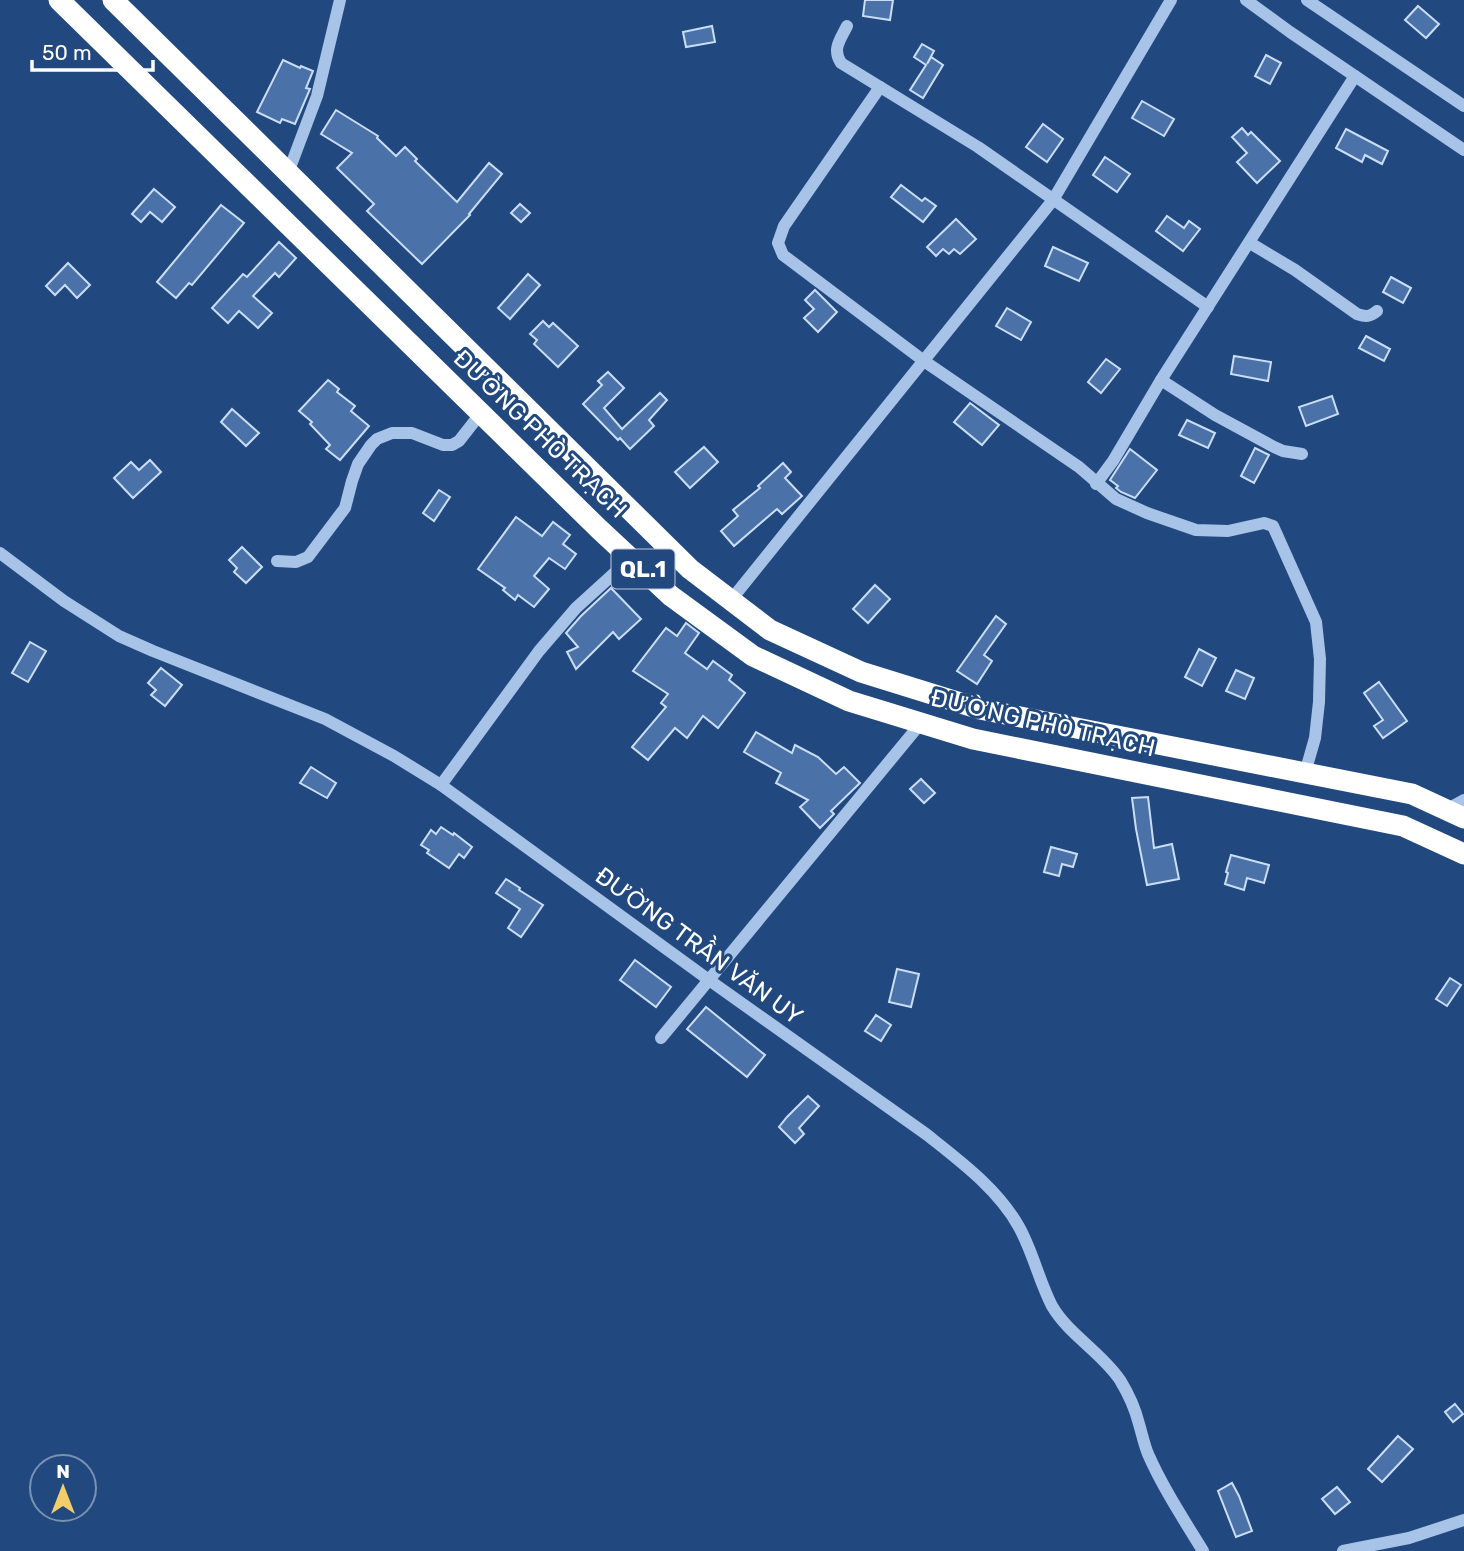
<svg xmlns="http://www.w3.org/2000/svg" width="1464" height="1551" viewBox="0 0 1464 1551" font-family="Rubik,sans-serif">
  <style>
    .building { fill: #4b72a8; stroke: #caddf5; stroke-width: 2 }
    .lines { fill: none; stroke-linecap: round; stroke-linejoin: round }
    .minor { stroke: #a7c3e7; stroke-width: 12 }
    .highway { stroke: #fff; stroke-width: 21 }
    .labels { text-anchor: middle; stroke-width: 6; stroke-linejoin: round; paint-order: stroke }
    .shield { fill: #22497f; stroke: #bdc8d9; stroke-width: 2 }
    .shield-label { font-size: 23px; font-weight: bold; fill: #fff }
    .street-label { font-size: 24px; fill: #fff; stroke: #22497f }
  </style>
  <rect width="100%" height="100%" fill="#22497f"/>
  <g class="building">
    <path d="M865,0H893L890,20L863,16Z"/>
    <path d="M1418,6L1439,24L1426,38L1405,20Z"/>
    <path d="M712,26L715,42L686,47L683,32Z"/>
    <path d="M922,44L934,51L927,64L931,57L943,65L923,98L910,90L926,65L914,57Z"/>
    <path d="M1266,55L1281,63L1270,84L1255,76Z"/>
    <path d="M283,60L300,68L301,66L313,71L306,88L310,89L295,124L282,119L280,123L257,112Z"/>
    <path d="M1142,101L1174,119L1164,136L1132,118Z"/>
    <path d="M336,110L378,136L377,138L396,156L405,147L417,159L415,161L457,202L489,163L502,174L469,214L470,215L422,264L367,211L374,204L337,168L352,153L321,134Z"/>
    <path d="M1043,124L1063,139L1047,162L1026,147Z"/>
    <path d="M1242,128L1248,135L1251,132L1280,161L1257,183L1237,162L1247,153L1232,137Z"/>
    <path d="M1346,129L1388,151L1382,164L1365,155L1362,162L1336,148Z"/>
    <path d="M1105,157L1130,174L1117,192L1093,175Z"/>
    <path d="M901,185L922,201L925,198L936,206L923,222L891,197Z"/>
    <path d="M154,189L175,207L162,222L150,212L141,222L132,214Z"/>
    <path d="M520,204L530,213L521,222L511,213Z"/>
    <path d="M221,205L244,223L192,285L189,283L176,298L157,282Z"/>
    <path d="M1167,216L1184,228L1189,221L1200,229L1183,251L1156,231Z"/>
    <path d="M956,219L976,239L960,254L954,249L949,254L943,249L936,256L927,247Z"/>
    <path d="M279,242L296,258L279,277L275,273L253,296L272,313L258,328L239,311L228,323L212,308L243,274L247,277Z"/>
    <path d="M1053,247L1088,263L1079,281L1045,266Z"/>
    <path d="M68,263L90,285L77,298L65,285L55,295L46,286Z"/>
    <path d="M528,274L540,285L510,319L498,308Z"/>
    <path d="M1391,277L1411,288L1403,303L1383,292Z"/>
    <path d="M815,290L837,312L818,332L804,318L814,309L805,300Z"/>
    <path d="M1007,308L1031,322L1021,340L996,326Z"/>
    <path d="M543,321L549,327L553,323L578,346L558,367L534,344L537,340L530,334Z"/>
    <path d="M1366,336L1390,349L1384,361L1359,348Z"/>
    <path d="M1234,356L1271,362L1268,381L1231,374Z"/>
    <path d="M1106,359L1120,369L1101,393L1088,382Z"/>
    <path d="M608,372L624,388L604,408L622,429L660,393L667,400L649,420L654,426L630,449L620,438L618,440L583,404L602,385L598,381Z"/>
    <path d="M328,380L339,389L337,392L355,406L351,411L369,426L340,460L326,449L330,445L310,424L312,422L299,411Z"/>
    <path d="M1332,396L1338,414L1306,426L1299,407Z"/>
    <path d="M970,403L999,425L982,445L954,422Z"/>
    <path d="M232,409L259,433L246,446L221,422Z"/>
    <path d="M1187,420L1215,433L1208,448L1179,435Z"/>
    <path d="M704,447L718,462L690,488L675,472Z"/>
    <path d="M1255,448L1269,455L1254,483L1241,476Z"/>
    <path d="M1130,449L1157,470L1135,498L1121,492L1116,488L1118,486L1110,480Z"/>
    <path d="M150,460L161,472L133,498L114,478L131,462L139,470Z"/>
    <path d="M783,463L791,472L785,478L802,496L782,514L777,509L734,546L721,531L738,516L733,510L760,488L758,486Z"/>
    <path d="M439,490L450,497L434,521L423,513Z"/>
    <path d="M516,517L542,536L553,522L570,535L563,544L576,554L565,569L549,558L534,576L549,589L534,607L518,595L515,600L503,590L505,588L478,569Z"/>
    <path d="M242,547L262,567L246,583L234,572L237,568L229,560Z"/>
    <path d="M875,585L890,599L868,623L853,609Z"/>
    <path d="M611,588L641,619L619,639L613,632L576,669L567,652L578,647L566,633L581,616Z"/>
    <path d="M996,616L1006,624L984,655L992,661L977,684L957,671Z"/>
    <path d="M686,623L699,633L685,653L707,669L713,661L732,675L729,680L745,693L718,728L703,716L687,738L675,728L648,760L632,747L666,707L661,703L668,694L633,671L666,628L677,636Z"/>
    <path d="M30,642L46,651L28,682L12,673Z"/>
    <path d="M1199,649L1216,658L1202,686L1185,677Z"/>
    <path d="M161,668L182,685L165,706L151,695L156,690L148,683Z"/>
    <path d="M1236,670L1254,678L1245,699L1226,691Z"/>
    <path d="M1379,682L1407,721L1383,738L1374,726L1383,720L1364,693Z"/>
    <path d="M756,732L792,753L795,745L818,757L836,774L844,767L860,783L831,811L834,814L820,828L800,807L808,800L776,783L781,773L744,752Z"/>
    <path d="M311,767L336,783L327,798L300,783Z"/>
    <path d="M921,779L935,793L924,803L910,789Z"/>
    <path d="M1148,797L1154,848L1172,844L1179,879L1147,885L1136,829L1132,798Z"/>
    <path d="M441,827L453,835L454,833L472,847L464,858L459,854L449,868L427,853L429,850L421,845L431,830L436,834Z"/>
    <path d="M1051,847L1077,854L1073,867L1062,864L1059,876L1044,872Z"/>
    <path d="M1231,855L1269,865L1264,883L1247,878L1244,890L1225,884L1228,873L1226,872Z"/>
    <path d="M506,879L520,888L519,890L543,905L521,937L508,928L520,909L496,893Z"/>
    <path d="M635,960L671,987L656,1007L620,980Z"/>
    <path d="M897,969L919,974L911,1007L889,1002Z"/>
    <path d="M1450,978L1461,985L1447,1006L1436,999Z"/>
    <path d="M706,1007L765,1055L747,1077L687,1029Z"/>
    <path d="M876,1015L891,1025L881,1041L865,1031Z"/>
    <path d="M808,1096L819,1106L799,1128L804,1134L795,1143L779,1127L787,1117Z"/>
    <path d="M1455,1404L1463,1414L1453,1422L1445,1412Z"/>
    <path d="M1398,1436L1413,1449L1382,1482L1368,1469Z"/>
    <path d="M1232,1483L1239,1496L1252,1531L1236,1537L1218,1491Z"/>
    <path d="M1337,1487L1350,1502L1335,1514L1322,1499Z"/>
  </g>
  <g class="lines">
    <g class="minor">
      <path d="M1246,0L1290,32L1464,150"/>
      <path d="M1307,0L1464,106"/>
      <path d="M847,26C840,40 832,49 841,63L978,147L1208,307"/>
      <path d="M880,87L784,226L778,243L783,255L924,361L1079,467L1116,499L1147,513L1196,530L1228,531L1264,523L1273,526L1316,622L1320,659L1319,702L1315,738L1305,773"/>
      <path d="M288,173L317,96L340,0"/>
      <path d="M1250,243L1295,270L1357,314C1366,317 1370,317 1377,311"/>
      <path d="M1161,380L1215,415L1274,447L1283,451L1302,454"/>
      <path d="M1096,484L1113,461L1161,380L1355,76"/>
      <path d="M0,553L64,601L119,636L153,651L325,719L394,756L441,785L709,980L926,1134C960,1161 998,1189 1019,1227C1033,1252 1039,1281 1052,1306C1069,1335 1101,1352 1120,1380C1128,1393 1135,1408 1139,1424C1142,1434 1144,1444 1148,1454C1163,1488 1184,1520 1203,1551"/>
      <path d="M277,561L296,562L308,557L345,508L352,481L358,464L371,445L377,439L392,433H412L443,445H452L459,441L481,413"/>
      <path d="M731,600L1053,200L1171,0"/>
      <path d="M441,785L539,651L576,608L631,558"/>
      <path d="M1446,810L1464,800"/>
      <path d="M661,1038L921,723"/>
      <path d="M1343,1551L1409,1538L1464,1520"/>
    </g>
    <g class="highway">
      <path d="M59,0L599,529L671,596L753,656L849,701L973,739L1403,826L1464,854"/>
      <path d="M113,0L690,569L770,630L861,672L980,709L1412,794L1464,818"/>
    </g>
  </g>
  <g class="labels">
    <rect class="shield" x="611.5" y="549.5" width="63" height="39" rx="5"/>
    <g class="shield-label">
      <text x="643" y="577">QL.1</text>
    </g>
    <g class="street-label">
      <text transform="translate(540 434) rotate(44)" y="8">ĐƯỜNG PHÒ TRẠCH</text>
      <text transform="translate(1043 723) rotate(13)" y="8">ĐƯỜNG PHÒ TRẠCH</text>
      <text transform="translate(699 946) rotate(36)" y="8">ĐƯỜNG TRẦN VĂN UY</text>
    </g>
  </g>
  <g transform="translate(63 1488)"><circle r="33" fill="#22497f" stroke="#7a92b2" stroke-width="2"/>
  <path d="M0-5L12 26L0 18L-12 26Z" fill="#f3cd69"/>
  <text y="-10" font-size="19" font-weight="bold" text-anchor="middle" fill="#ffffff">N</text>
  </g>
  <path d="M32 60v10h121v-10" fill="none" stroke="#ffffff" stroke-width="3.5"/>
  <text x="42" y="60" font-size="21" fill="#ffffff" stroke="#22497f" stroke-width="5" paint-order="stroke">50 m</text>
</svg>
